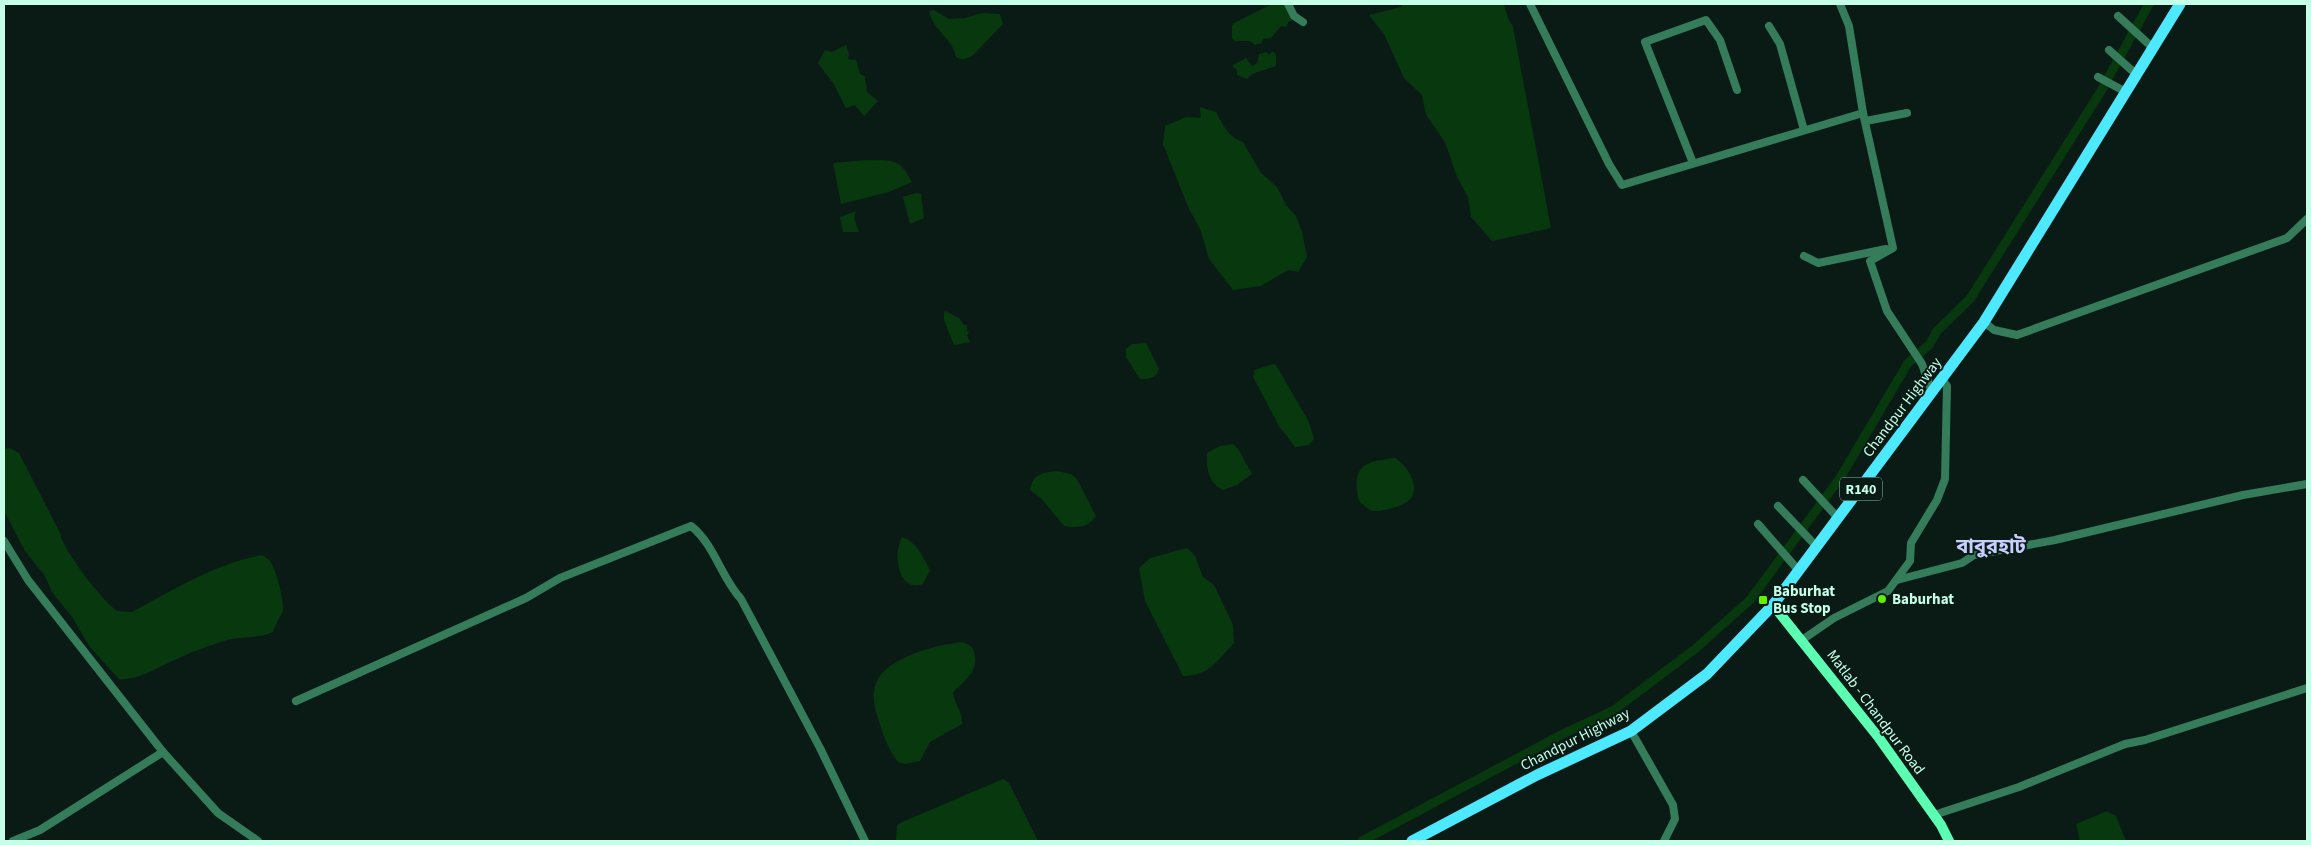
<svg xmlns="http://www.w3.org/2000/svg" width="2311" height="845" viewBox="0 0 2311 845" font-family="'Source Sans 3','Noto Sans Bengali',sans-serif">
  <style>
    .water { fill: #07380e }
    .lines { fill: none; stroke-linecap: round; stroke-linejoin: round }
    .canal { stroke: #07380e; stroke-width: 9 }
    .street { stroke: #347c5a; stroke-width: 8 }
    .secondary { stroke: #5cffb1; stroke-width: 10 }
    .primary { stroke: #4ce9ff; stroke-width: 11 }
    .poi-dot { fill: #61f000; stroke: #0a1b16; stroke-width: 2 }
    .labels { text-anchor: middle; stroke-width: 4; stroke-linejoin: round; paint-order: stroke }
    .shield { fill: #0a1b16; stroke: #8dbba9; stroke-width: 1 }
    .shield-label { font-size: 14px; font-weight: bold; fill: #c5ffe8 }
    .street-label { font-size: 15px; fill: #c5ffe8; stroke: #0a1b16 }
    .poi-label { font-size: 15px; font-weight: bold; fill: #c5ffe8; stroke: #0a1b16; text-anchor: start }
    .district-label { font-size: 20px; font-weight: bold; fill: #c7cfff; stroke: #0a1b16 }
  </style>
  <rect width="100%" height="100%" fill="#0a1b16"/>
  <g class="water">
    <path d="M1272,4H1284L1292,21H1289L1286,27L1281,26L1271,38L1263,39L1262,43L1255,45L1250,41H1235L1232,38V26L1234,23Z"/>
    <path d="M1404,4H1502L1504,5L1508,18L1513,27L1551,228L1492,241L1471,217L1468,197L1457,177L1445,142L1426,115L1422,95L1404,78L1384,34L1369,15L1401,7Z"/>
    <path d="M934,10L949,19L965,18L982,13L1000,14L1003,24L973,55C967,59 962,61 956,57C953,39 932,29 929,11Z"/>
    <path d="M846,45L849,54L848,59L856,60L860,74L865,76L867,92L878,101L864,116L855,105L846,108L833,83L818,63L825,50L832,52Z"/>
    <path d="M1273,51L1276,55V66L1252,74L1247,79L1237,75V69L1233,67V65L1246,58L1252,66L1257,63L1259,54L1267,52L1268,55Z"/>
    <path d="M1200,107L1216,112C1223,125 1229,138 1243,142L1261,173L1277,187L1286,205L1296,216L1302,232L1307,257L1298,272L1288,270L1261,286L1233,290L1209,259L1201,231L1189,209L1163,144L1165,126L1186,117L1201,118Z"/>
    <path d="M867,160C893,161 899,157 912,182L889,192L841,204L833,163Z"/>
    <path d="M916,193L921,194L924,218L910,224L903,197Z"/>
    <path d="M856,211L854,218L859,232H843L840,217Z"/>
    <path d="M946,311L959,318L964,325H967V331L969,332L967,335L970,342L954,345L944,320V313Z"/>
    <path d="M1146,343L1159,369C1156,379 1149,379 1140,379L1126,357V349L1132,344Z"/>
    <path d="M1273,364L1276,365L1309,422L1314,439L1309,445L1295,447L1279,426L1253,377L1255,370Z"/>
    <path d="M1233,444L1238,449L1252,474L1237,485L1223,490C1208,483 1206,467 1207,453L1220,446Z"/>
    <path d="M10,448L19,453L60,533C64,552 101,599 117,611L132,612C173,590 216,563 262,555C263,556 269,559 269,560C276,567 284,601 283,611C282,613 274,628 273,632C258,639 243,636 227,640C211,645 193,651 177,659C159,666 139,681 119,679L90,647L72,617L52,592L45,576L25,551L4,511V449Z"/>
    <path d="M1395,458C1406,465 1419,482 1412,497C1408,505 1383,512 1374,511C1369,511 1365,506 1361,503C1357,499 1358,494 1357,489C1354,462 1373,461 1395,458Z"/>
    <path d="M1057,471L1071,474L1077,479L1096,516C1088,528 1077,528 1064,526L1042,499L1030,490C1032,474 1044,472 1057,471Z"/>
    <path d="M902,537C917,542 923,557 930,570L923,584C897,593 893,553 902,537Z"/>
    <path d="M1187,548L1195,556L1203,577L1214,585L1233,625L1234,643C1216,662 1210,675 1183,676L1145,601L1139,568L1150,558Z"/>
    <path d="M963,642L972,647C982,667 967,680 953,692C954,704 963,711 962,724L930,742L920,761L905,764L898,762C889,750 884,738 880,724C875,711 871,697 876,683C886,657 939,644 963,642Z"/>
    <path d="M1003,779L1009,783L1038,841H896L897,826L900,823Z"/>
    <path d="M2107,811L2116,816L2126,841H2080L2076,824Z"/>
  </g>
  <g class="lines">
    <path class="canal" d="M1362,841L1561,735L1614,710L1695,649L1750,600L1840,478L1908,363L1929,345L1937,331L1970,299L2101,91L2149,4"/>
    <g class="street">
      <path d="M1288,4L1294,16L1303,22"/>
      <path d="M1530,4L1609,164L1622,185L1863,113"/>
      <path d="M1840,4L1849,26L1863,113L1893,248L1870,261L1887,311L1922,364L1932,393"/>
      <path d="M2118,16L2153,48"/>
      <path d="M1769,26L1780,44L1804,130"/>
      <path d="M2109,50L2137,75"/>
      <path d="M2098,77L2126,92"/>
      <path d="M1866,121L1907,113"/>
      <path d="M1693,163L1645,42L1706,20L1720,40L1737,90"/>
      <path d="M1804,256L1818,263L1886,249"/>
      <path d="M1984,322L1994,330L2017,335L2287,238L2307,219"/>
      <path d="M1803,480L1838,518"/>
      <path d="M1778,506L1817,547"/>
      <path d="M1758,524L1799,571"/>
      <path d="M4,541L28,580L163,752L218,813L258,841"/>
      <path d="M1897,580L1962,563L1974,555L2055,540L2243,495L2307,484"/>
      <path d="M1802,640L1834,618L1888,591L1910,561L1911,543L1937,500L1945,479L1947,386L1942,379"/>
      <path d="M296,701L526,598L560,578L691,526C714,544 721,577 741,599L820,748L865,841"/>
      <path d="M1631,731L1673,805L1675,819L1664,841"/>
      <path d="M1934,815L2019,787L2125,744L2145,740L2307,688"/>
      <path d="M13,841L40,830L163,752"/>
    </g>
    <path class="secondary" d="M1773,605L1879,738L1941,825L1949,841"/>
    <path class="primary" d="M1412,841L1537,775L1631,731L1707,674L1773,605L1984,322L2180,4"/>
  </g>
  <g class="poi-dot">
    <circle cx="1882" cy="599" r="5"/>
    <rect x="1758" y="595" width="10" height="10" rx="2.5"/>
  </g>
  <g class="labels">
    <rect class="shield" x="1840" y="477.5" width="42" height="23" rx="4"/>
    <g class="shield-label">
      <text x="1861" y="494">R140</text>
    </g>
    <g class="street-label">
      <text transform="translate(1902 407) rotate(-53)" y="5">Chandpur Highway</text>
      <text transform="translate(1876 712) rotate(53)" y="5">Matlab - Chandpur Road</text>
      <text transform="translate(1575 739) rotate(-27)" y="5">Chandpur Highway</text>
    </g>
    <g class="poi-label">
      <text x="1773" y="596">Baburhat<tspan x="1773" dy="17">Bus Stop</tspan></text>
      <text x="1892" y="604">Baburhat</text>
    </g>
    <g class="district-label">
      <text x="1991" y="553">বাবুরহাট</text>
    </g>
  </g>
  <rect width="2311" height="845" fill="none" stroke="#c5ffe8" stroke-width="10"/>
</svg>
